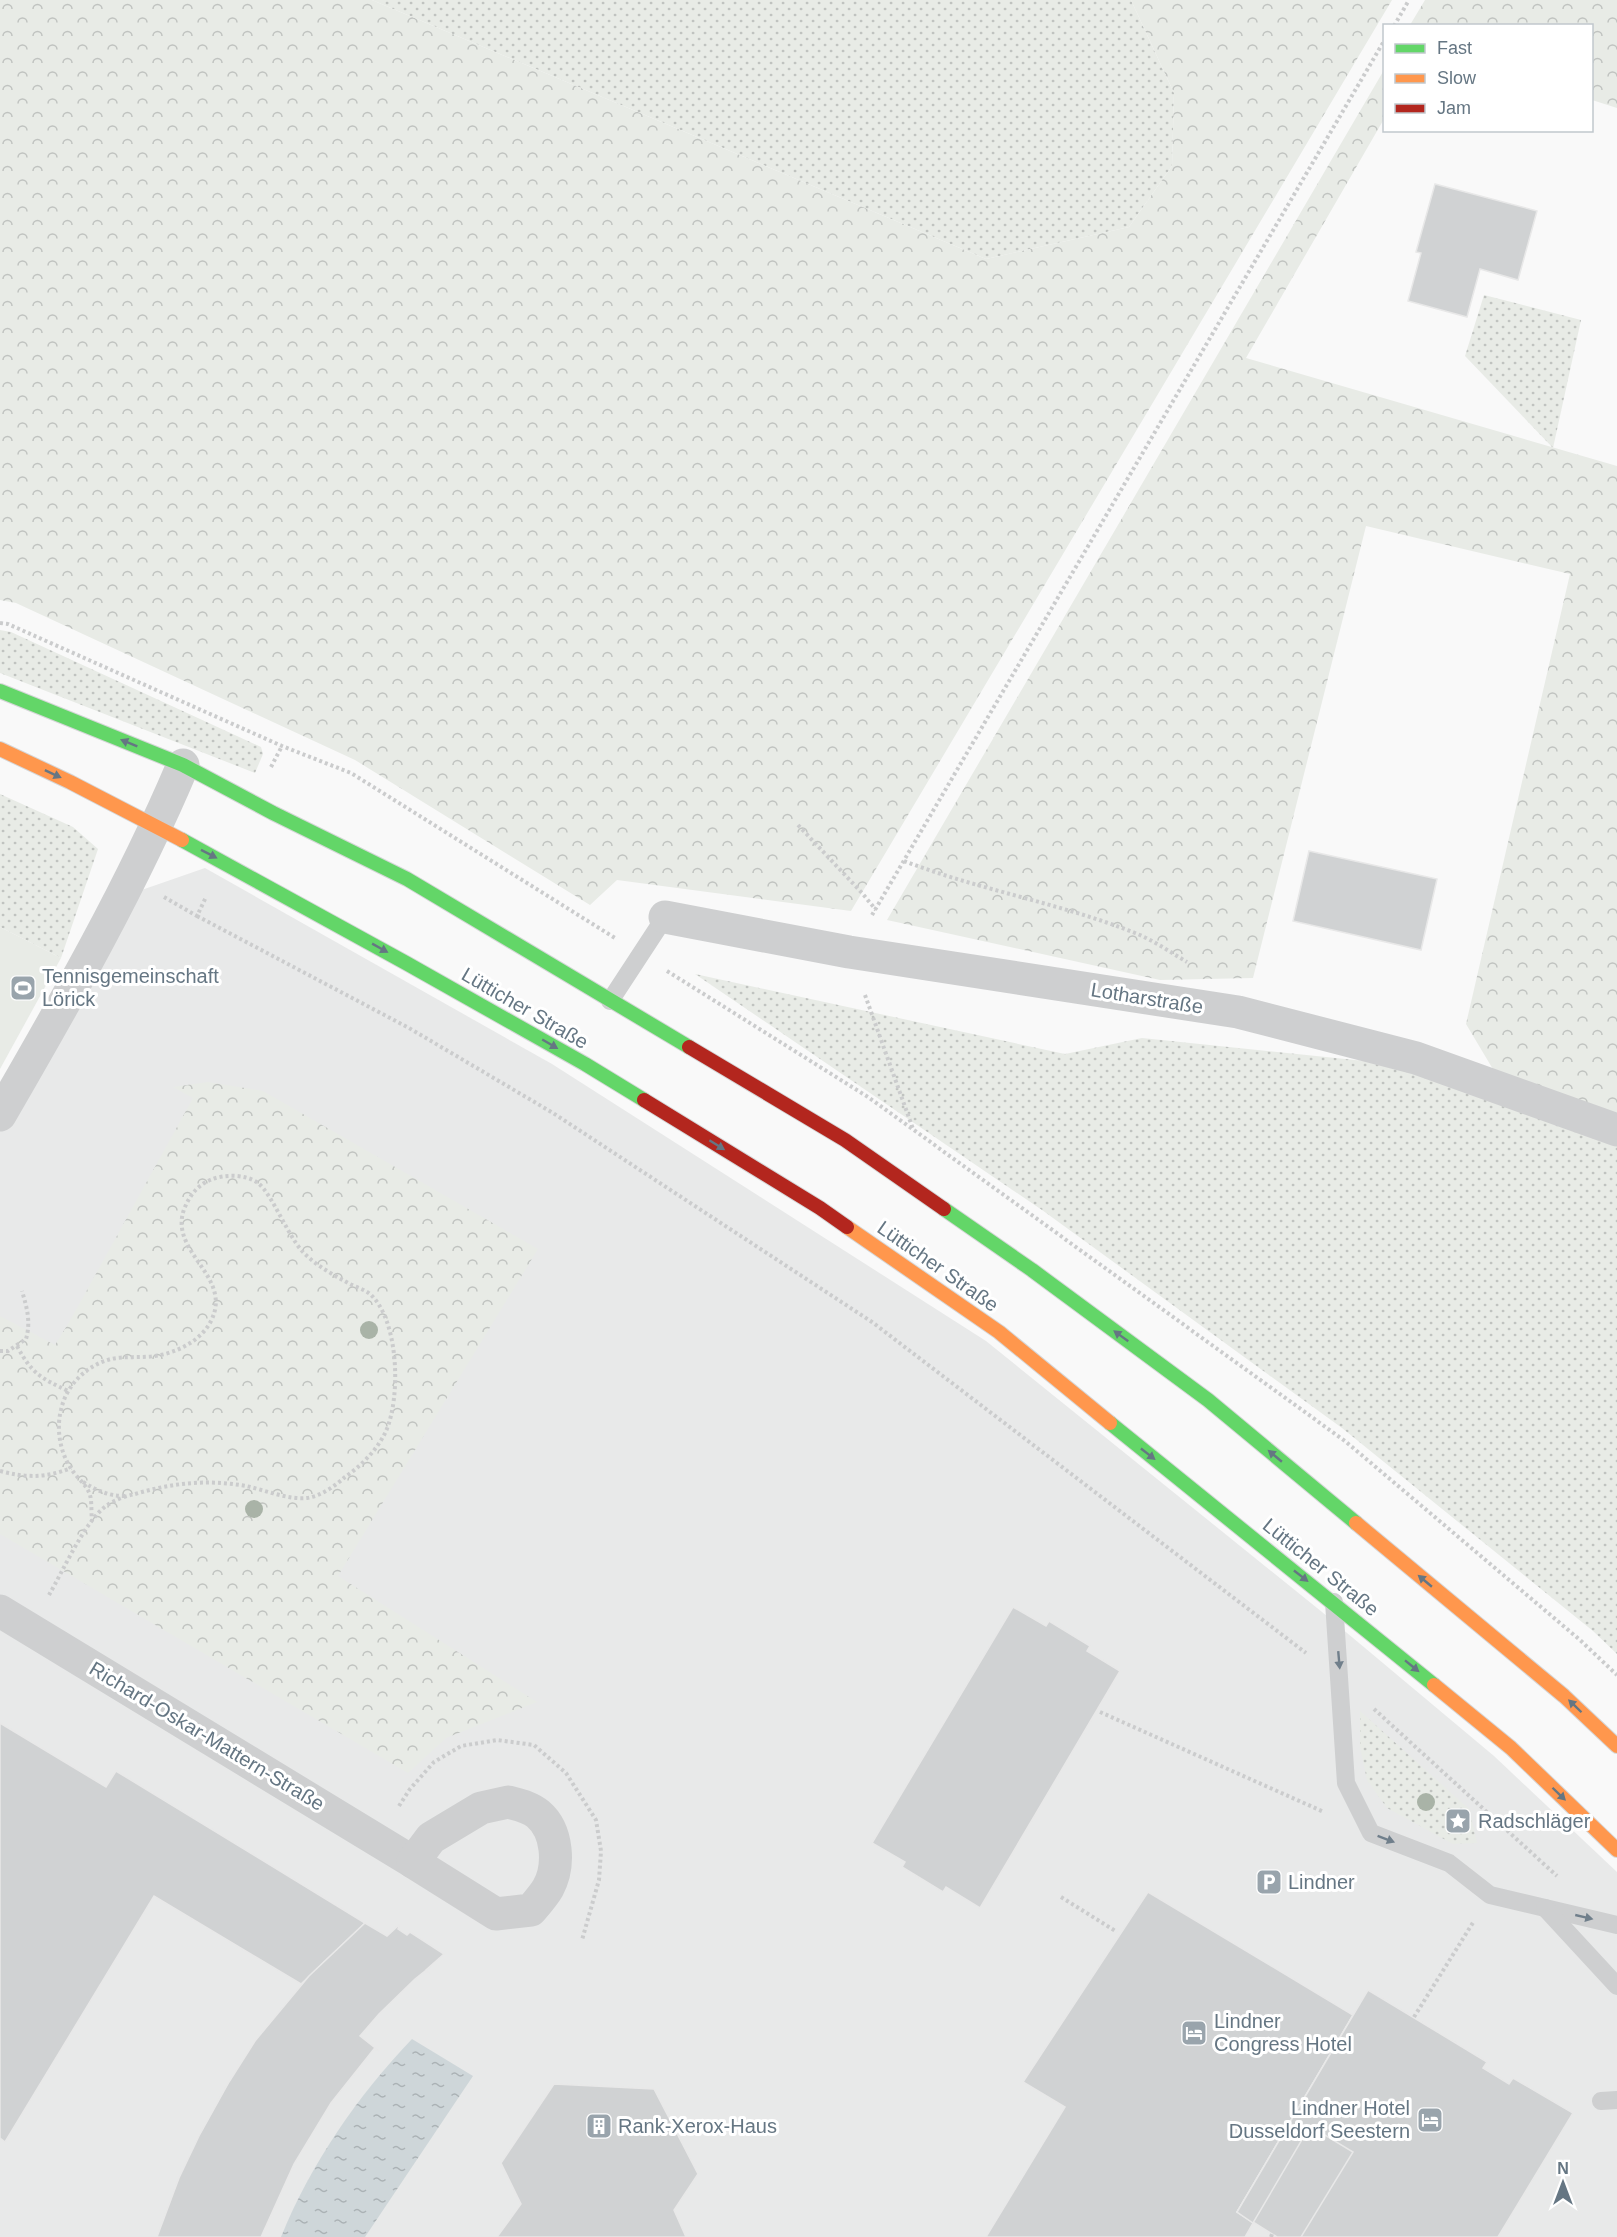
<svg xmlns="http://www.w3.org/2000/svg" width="1617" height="2237" viewBox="0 0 1617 2237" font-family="Arial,sans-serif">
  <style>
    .built { fill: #e8e9e9 }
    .grass { fill: url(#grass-dots) }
    .forest { fill: url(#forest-crowns) }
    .pitch { fill: #e8ebe6 }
    .water { fill: url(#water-ripples) }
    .building { fill: #d0d2d3; stroke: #e8e8e8; stroke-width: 1.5 }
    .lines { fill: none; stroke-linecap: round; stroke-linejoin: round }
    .fast-casing { stroke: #d5d6d7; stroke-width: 16 }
    .slow-casing { stroke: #d5d6d7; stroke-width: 16 }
    .jam-casing { stroke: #d5d6d7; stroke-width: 16 }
    .path { stroke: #cbcccd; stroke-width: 4; stroke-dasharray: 3 3; stroke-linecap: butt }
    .lane { stroke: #cecfd0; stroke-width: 18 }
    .street { stroke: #cecfd0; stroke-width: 33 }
    .fast { stroke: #63d668; stroke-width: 14 }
    .slow { stroke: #ff974d; stroke-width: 14 }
    .jam { stroke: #b3261e; stroke-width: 14 }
    .tree { fill: #a9b3a7 }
    .oneway { fill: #657683 }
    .oneway2 { fill: #707f8b }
    .labels { text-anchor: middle; stroke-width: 6; stroke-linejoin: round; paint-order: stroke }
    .poi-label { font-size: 20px; fill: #657683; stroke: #fff; text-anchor: start }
    .street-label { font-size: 20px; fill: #657683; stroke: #fff }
  </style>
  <defs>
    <pattern id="grass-dots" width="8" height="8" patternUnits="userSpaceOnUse" patternTransform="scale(1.5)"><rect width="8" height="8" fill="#e8ebe6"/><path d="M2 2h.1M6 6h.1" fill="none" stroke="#c0c3c0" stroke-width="1.8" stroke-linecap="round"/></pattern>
    <pattern id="forest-crowns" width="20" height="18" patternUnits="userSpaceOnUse" patternTransform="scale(1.5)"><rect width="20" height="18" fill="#e8ebe6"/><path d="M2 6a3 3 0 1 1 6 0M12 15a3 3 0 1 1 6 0" fill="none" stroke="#c0c3c0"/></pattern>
    <pattern id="water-ripples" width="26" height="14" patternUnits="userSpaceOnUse" patternTransform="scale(1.5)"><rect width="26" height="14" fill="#ced6d9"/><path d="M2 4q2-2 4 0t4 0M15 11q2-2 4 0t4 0" fill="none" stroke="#abb2b5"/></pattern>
  </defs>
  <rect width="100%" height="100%" fill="#f9f9f9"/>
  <path class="built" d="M205,868L552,1064L986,1341L1322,1612L1494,1756L1617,1872V2237H0V1127L133,893Z"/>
  <g class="grass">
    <path d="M372,0H1131L1174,93L1172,166L1129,227L986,259Z"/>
    <path d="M1484,295L1581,320L1553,448L1465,356Z"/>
    <path d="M0,630L11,632L261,747L263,754L255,773L0,673Z"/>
    <path d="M0,794L73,827L98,849L61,958L0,927Z"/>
    <path d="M695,974L1065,1054L1142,1038L1413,1066L1617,1138V1654L1593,1631L1342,1428L1042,1210Z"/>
    <path d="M1360,1711L1469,1809L1477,1843L1453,1844L1387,1808L1367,1780L1360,1747Z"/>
  </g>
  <g class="forest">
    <path d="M0,0H372L986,259L1129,227L1172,166L1174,93L1131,0H1392L851,911L617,880L590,905L355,760L16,603L0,600Z"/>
    <path d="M1425,0H1617V108L1592,100V26L1410,25Z"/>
    <path d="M1384,70V119L1246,358L1617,466V1118L1497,1076L1466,1024L1570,574L1366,526L1253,978L1160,980L887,920Z"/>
    <path d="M208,1082L263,1091L538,1249L338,1576L537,1702L446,1738L408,1773L0,1534V1316L55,1345L71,1319L193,1098L173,1087Z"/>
  </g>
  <path class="pitch" d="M0,927L61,958L0,1069Z"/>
  <path class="water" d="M412,2039L473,2076L365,2237H281C310,2165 358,2095 412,2039Z"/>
  <g class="building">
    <path d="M1435,184L1537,211L1518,280L1480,269L1467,317L1408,301L1421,253L1416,252Z"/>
    <path d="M1309,851L1437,879L1421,950L1293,921Z"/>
    <path d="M1013,1607L1046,1626L1049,1621L1090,1646L1087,1651L1120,1671L980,1908L946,1887L943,1892L902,1867L905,1862L872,1843Z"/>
    <path d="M0,1723L106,1787L116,1771L365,1923L301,1984L154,1896L5,2142L0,2138Z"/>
    <path d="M1148,1892L1353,2015L1237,2212L1253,2223L1245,2237H986L1065,2107L1023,2082Z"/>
    <path d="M365,1923L387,1936L400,1924L398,1929L407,1935L410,1932L444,1954L426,1970L430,1973L425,1971L415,1979L379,2014L360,2036L379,2051L374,2049L331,2103L294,2164L261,2237H157L179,2178L199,2136L229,2082L255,2041L309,1976Z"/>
    <path d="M1368,1990L1487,2062L1483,2068L1509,2084L1513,2078L1573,2113L1498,2237H1277L1237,2212Z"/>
    <path d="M1368,1990L1487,2062L1483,2068L1509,2084L1513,2078L1573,2113L1498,2237H1301L1353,2152L1310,2126L1253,2223L1237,2212Z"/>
    <path d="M554,2084L654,2089L698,2174L674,2210L686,2237H497L521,2204L501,2163Z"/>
  </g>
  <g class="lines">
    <g class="fast-casing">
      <g id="fast">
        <path d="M0,691L183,765L273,813L407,879L689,1047"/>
        <path d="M182,840L406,963L585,1064L644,1100"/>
        <path d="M944,1209L1032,1270L1208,1400L1356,1523"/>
        <path d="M1110,1423L1434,1685"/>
      </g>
    </g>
    <g class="slow-casing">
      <g id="slow">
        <path d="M0,749L70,782L182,840"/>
        <path d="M847,1227L999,1332L1110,1423"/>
        <path d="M1356,1523L1564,1696L1617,1746"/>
        <path d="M1434,1685L1511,1748L1617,1850"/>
      </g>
    </g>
    <g class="jam-casing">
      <g id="jam">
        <path d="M689,1047L845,1140L944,1209"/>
        <path d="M644,1100L820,1208L847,1227"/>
      </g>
    </g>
    <g class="path">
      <path d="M1394,26L1409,0"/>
      <path d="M0,623L8,624L282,746L351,773L615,938"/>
      <path d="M271,767L282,746"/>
      <path d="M798,825L862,893L876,910"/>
      <path d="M904,861C979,890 1060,903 1135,933C1153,940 1170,952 1187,962"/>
      <path d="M164,897L197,916L206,897"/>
      <path d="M872,915L1384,41"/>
      <path d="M197,916L409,1028L553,1113L872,1322L1306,1653"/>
      <path d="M667,971L868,1097L1345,1441L1580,1640L1617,1675"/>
      <path d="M865,995L913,1129"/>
      <path d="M17,1346C32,1374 41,1378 68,1391"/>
      <path d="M0,1351H8L26,1339C31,1322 27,1308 22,1291"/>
      <path d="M0,1471C26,1478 46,1478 71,1468"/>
      <path d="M83,1482C98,1491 108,1496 126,1496"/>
      <path d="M49,1595C63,1571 85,1521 106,1506C114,1500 126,1496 135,1494C172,1483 207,1479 246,1486C265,1490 288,1500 307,1498C321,1496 335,1486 345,1477C361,1466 378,1449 386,1431C401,1397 399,1320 370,1294C364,1289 355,1287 348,1283C332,1274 315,1265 302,1251C287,1234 272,1194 258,1183C246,1174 224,1174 210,1180C198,1185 190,1195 185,1207C166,1252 234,1275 211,1321C201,1341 176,1353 155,1356C141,1358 125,1356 111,1359C87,1365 66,1385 61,1410C56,1429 60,1453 72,1470C77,1478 87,1485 90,1495C92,1502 91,1512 92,1520"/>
      <path d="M1374,1709L1557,1876"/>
      <path d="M1100,1712L1324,1812"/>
      <path d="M399,1806L410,1789L434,1762L461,1746L497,1740L534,1745L566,1773L596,1820L601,1851L599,1880L582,1940"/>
      <path d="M1061,1897L1117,1932"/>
      <path d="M1414,2017L1474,1921"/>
      <path d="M1271,2237L1272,2234"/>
    </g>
    <g class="lane">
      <path d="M610,1001L665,917"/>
      <path d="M1334,1602L1346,1783L1371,1833L1449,1863L1490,1895L1617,1925"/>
      <path d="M1545,1908L1617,1986"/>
      <path d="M1601,2101L1617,2100"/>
    </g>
    <g class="street">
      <path d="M665,917L849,952L1238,1012L1416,1058L1617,1130"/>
      <path d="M0,1115C66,1001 132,886 183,765"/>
      <path d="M0,1611L413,1862"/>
      <path d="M508,1802C519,1805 530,1807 538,1814C558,1831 560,1866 548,1888C544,1895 537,1903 531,1910L496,1914L413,1862L431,1838L481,1808Z"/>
    </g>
    <use href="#fast" class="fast"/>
    <use href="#slow" class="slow"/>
    <use href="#jam" class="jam"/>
  </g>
  <g class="tree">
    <circle cx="369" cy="1330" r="9"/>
    <circle cx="254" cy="1509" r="9"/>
    <circle cx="1426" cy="1802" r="9"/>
  </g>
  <defs><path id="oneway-solid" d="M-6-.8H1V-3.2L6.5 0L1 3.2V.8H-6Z" transform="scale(1.5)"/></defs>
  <g class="oneway">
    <use href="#oneway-solid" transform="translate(129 743) rotate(-158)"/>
    <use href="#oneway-solid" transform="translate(53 774) rotate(25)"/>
    <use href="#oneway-solid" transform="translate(209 854) rotate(27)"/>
    <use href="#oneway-solid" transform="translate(380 948) rotate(29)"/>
    <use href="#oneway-solid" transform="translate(550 1044) rotate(30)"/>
    <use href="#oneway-solid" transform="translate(717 1145) rotate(32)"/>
    <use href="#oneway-solid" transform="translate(1121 1336) rotate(-144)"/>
    <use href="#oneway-solid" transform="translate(1148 1454) rotate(38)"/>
    <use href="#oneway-solid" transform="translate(1275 1456) rotate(-140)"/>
    <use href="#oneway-solid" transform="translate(1301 1576) rotate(38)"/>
    <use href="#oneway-solid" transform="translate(1425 1581) rotate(-140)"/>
    <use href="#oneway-solid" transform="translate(1412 1666) rotate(39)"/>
    <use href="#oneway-solid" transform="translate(1575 1706) rotate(-136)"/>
    <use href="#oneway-solid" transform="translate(1559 1794) rotate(44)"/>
  </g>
  <g class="oneway2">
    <use href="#oneway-solid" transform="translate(1339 1660) rotate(85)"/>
    <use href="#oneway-solid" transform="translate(1386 1839) rotate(21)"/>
    <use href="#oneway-solid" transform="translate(1584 1917) rotate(13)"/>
  </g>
  <defs>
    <g id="stadium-square" transform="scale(1.35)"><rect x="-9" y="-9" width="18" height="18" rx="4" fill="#99a4ac" stroke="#fff"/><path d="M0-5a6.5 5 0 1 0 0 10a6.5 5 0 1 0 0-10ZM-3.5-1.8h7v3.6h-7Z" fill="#fff"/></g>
    <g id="sight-square" transform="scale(1.35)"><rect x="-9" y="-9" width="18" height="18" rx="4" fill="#99a4ac" stroke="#fff"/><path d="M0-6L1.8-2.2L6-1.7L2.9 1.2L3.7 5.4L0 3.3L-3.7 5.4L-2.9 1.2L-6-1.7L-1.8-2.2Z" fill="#fff"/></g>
    <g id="parking-square" transform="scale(1.35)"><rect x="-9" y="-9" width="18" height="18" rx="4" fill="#99a4ac" stroke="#fff"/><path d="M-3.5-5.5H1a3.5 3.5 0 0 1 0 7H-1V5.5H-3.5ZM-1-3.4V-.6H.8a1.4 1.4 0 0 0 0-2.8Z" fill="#fff"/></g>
    <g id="hotel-square" transform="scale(1.35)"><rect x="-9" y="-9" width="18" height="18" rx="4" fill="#99a4ac" stroke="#fff"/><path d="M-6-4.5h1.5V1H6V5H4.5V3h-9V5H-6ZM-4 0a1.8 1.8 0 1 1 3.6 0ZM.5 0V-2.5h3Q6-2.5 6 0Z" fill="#fff"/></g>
    <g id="building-square" transform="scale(1.35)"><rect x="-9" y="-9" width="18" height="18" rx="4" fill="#99a4ac" stroke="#fff"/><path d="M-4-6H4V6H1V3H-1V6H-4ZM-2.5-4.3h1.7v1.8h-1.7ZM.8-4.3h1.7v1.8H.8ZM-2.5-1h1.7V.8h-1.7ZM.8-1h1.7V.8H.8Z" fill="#fff"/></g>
  </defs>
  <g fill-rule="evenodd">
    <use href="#stadium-square" x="23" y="988"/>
    <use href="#sight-square" x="1458" y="1821"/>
    <use href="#parking-square" x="1269" y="1882"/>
    <use href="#hotel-square" x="1194" y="2033"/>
    <use href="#hotel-square" x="1430" y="2120"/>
    <use href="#building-square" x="599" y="2126"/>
  </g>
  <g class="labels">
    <g class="poi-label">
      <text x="42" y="983">Tennisgemeinschaft<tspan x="42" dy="23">Lörick</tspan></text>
      <text x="1478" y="1828">Radschläger</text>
      <text x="1288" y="1889">Lindner</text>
      <text x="1214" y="2028">Lindner<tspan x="1214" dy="23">Congress Hotel</tspan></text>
      <text x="1410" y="2115" text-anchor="end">Lindner Hotel<tspan x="1410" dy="23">Dusseldorf Seestern</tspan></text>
      <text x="618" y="2133">Rank-Xerox-Haus</text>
    </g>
    <g class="street-label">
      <text transform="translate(1147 998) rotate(9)" y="7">Lotharstraße</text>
      <text transform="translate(525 1008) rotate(30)" y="7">Lütticher Straße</text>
      <text transform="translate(938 1266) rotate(35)" y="7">Lütticher Straße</text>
      <text transform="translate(1321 1567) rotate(39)" y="7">Lütticher Straße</text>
      <text transform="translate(207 1736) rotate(31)" y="7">Richard-Oskar-Mattern-Straße</text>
    </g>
  </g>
  <rect x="1383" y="24" width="210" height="108" fill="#ffffff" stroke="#c1c8cd" stroke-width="1.5"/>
  <rect x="1395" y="44" width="30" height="9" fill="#63d668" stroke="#c1c8cd" stroke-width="1.5"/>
  <text x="1437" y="54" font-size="18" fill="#657683">Fast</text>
  <rect x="1395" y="74" width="30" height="9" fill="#ff974d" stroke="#c1c8cd" stroke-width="1.5"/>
  <text x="1437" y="84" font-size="18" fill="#657683">Slow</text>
  <rect x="1395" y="104" width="30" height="9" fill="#b3261e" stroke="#c1c8cd" stroke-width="1.5"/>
  <text x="1437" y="114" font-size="18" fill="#657683">Jam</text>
  <g transform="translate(1563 2183)" stroke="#ffffff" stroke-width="4.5" paint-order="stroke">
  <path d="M0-4.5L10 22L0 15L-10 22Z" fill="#657683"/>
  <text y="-9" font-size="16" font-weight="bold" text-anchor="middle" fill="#657683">N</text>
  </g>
</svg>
